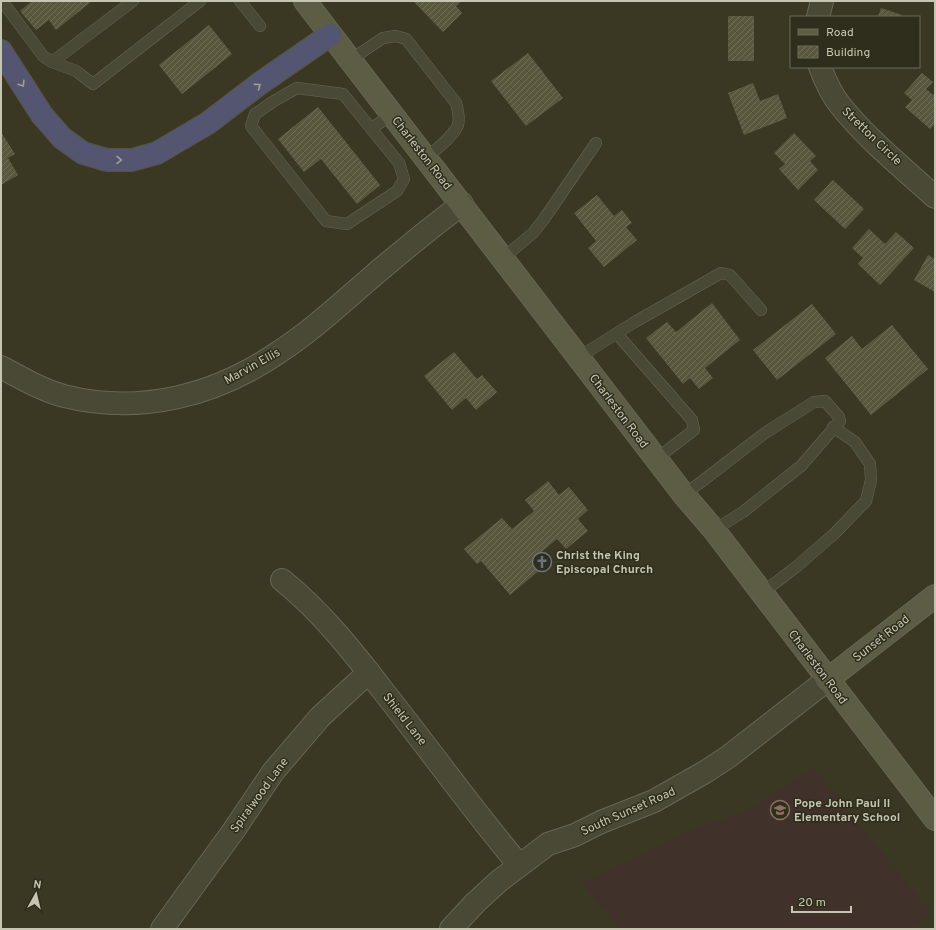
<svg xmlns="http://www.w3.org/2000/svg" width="936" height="930" viewBox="0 0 936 930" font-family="Overpass,sans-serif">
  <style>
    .pitch { fill: #40322a }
    .building { fill: url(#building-hatch) }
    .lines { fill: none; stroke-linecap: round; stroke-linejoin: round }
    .lane-casing { stroke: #686654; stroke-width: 12 }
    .street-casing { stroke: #686654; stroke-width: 24 }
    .secondary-casing { stroke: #686654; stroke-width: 24 }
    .highway-casing { stroke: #555341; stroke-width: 24 }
    .lane { stroke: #4a4936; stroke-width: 11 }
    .street { stroke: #4a4936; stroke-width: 22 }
    .secondary { stroke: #5d5c45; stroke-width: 22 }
    .highway { stroke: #545570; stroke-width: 22 }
    .oneway { stroke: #9e9e9a }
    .labels { text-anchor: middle; stroke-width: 3; stroke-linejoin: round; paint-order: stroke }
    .street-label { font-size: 12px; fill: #c6c5b1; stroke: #2f2d1c }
    .poi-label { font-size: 12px; font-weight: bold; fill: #c6c5b1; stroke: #2f2d1c; text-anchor: start }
  </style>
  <defs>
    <pattern id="building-hatch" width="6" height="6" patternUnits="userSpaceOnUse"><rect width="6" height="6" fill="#59583f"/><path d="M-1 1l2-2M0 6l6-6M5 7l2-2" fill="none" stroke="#6f6e58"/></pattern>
  </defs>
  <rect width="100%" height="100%" fill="#3a3823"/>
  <path class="pitch" d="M813,767L931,913L911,929H621L581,883L701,826L749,810Z"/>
  <g class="building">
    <path d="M32,1H92L56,30L49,20L36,30L20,11Z"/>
    <path d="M416,1H461L456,6L462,13L443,32L414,2Z"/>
    <path d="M881,8L902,15L901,17H878Z"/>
    <rect x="728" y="16" width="26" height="45"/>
    <path d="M209,25L232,54L182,94L159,65Z"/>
    <path d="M528,53L563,98L526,126L491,81Z"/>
    <path d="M922,73L933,82L926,89L933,95L935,92V124L930,129L905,107L912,100L904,93Z"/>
    <path d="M753,83L760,101L778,94L787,118L744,135L728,93Z"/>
    <path d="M318,107L380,185L357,204L321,159L304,172L278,139Z"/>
    <path d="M1,132L15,154L8,158L18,175L1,185Z"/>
    <path d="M794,133L816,156L810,161L818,170L798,190L779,169L785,164L774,153Z"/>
    <path d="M833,180L864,209L845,229L814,200Z"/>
    <path d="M597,195L614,216L622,210L632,223L626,227L637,240L604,267L588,248L596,241L574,213Z"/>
    <path d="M869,229L885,244L896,232L914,248L880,285L858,264L863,258L852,248Z"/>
    <path d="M928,255L935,259V292L914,280Z"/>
    <path d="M712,303L740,340L705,368L713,378L699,389L690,378L683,384L646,338L667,322L676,332Z"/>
    <path d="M812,304L836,334L777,380L753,350Z"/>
    <path d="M892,325L928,369L871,415L825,358L852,336L862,349Z"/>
    <path d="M454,352L477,379L482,375L497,392L476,410L466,398L452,410L424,376Z"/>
    <path d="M548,481L559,495L569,487L588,510L578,519L588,531L566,549L557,539L533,559L541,569L510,595L481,561L477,564L464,549L502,518L512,529L534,511L525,500Z"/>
  </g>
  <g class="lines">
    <g class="lane-casing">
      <g id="lane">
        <path d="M2,1L43,56L52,62L76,71L93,84L200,1"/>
        <path d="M240,1L260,26"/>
        <path d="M350,60L383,38L396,36L406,39L456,103C458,110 460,118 458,125C453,137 435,150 426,158"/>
        <path d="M52,62L133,1"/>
        <path d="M297,88L343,94L399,163L404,179L397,191L347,224L326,221L251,126L255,114L274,101Z"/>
        <path d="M371,129L392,114"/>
        <path d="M503,258L533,233L544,219L596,143"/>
        <path d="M617,334L692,420L694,430L656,459"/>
        <path d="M579,357L633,323L721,273L730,275L761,310"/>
        <path d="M684,495L765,433L814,402L825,401L839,417L840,421L801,466L743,512L714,530"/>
        <path d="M762,593L796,567L834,534L866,501L871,480L870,464L855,442L833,427"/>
      </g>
    </g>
    <g class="street-casing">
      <g id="street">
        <path d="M818,17L822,1"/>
        <path d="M820,67C825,80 831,94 840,105C866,138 903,168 935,197"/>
        <path d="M1,367C21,378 42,390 64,396C140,415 215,396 279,352C310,332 338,306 366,282C397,255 429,229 462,204"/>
        <path d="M282,580C322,612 353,652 384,692C430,750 472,809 519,865"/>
        <path d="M162,929L234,830L273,772L320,717L369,672"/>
        <path d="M451,929L475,903L499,881L548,844L575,835L601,822L654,801L705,772L728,757L827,680"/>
      </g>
    </g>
    <g class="secondary-casing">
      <g id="secondary">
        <path d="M305,1L684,495L714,530L935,819"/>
        <path d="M827,680L935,596"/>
      </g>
    </g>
    <g class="highway-casing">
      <path id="highway" d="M1,51L42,115L62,138L83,153L107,160H132L157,153L208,123L259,84L330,35"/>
    </g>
    <use href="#lane" class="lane"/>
    <use href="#street" class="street"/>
    <use href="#secondary" class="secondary"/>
    <use href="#highway" class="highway"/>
  </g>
  <defs><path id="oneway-chevron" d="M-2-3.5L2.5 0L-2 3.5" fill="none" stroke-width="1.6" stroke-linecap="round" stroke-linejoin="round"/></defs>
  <g class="oneway">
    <use href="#oneway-chevron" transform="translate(22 84) rotate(57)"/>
    <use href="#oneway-chevron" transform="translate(258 86) rotate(-36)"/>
    <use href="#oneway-chevron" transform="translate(119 160) rotate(1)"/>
  </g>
  <defs>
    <g id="church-ring" transform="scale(1)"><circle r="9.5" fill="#2f2d1c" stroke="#6b7280" stroke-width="1.5"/><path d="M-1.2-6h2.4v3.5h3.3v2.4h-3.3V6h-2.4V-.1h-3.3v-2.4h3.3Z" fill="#6b7280"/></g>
    <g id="school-ring" transform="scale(1)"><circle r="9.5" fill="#2f2d1c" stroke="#8d6e63" stroke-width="1.5"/><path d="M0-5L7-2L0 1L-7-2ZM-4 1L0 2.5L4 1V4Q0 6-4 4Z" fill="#8d6e63"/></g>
  </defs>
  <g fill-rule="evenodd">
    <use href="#church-ring" x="542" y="562"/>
    <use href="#school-ring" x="780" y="810"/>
  </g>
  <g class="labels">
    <g class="street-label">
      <text transform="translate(872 136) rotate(44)" y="4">Stretton Circle</text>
      <text transform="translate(422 153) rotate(52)" y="4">Charleston Road</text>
      <text transform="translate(252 366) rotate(-29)" y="4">Marvin Ellis</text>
      <text transform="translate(619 411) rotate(53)" y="4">Charleston Road</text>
      <text transform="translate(881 638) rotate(-38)" y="4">Sunset Road</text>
      <text transform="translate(818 667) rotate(53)" y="4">Charleston Road</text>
      <text transform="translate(405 719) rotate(52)" y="4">Shield Lane</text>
      <text transform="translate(259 795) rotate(-54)" y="4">Spiralwood Lane</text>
      <text transform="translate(628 811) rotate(-24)" y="4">South Sunset Road</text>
    </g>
    <g class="poi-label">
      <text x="556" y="559">Christ the King<tspan x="556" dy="14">Episcopal Church</tspan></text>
      <text x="794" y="807">Pope John Paul II<tspan x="794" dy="14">Elementary School</tspan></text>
    </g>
  </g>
  <rect width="936" height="930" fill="none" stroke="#c6c5b1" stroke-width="4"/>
  <rect x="790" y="16" width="130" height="52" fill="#2f2d1c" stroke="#6b6a58"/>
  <rect x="798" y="29" width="20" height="6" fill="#5d5c45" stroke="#6b6a58"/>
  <text x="826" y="36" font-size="12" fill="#c6c5b1">Road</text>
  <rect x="798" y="46" width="20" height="12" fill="url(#building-hatch)" stroke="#6b6a58"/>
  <text x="826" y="56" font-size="12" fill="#c6c5b1">Building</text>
  <g transform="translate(36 894) rotate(8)" stroke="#2f2d1c" stroke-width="3" paint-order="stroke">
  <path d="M0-3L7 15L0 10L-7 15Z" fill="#c6c5b1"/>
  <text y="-6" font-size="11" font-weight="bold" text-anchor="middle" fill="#c6c5b1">N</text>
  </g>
  <path d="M792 906v6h59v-6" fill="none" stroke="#c6c5b1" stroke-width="2"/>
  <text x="798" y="906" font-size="12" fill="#c6c5b1" stroke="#2f2d1c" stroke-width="3" paint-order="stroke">20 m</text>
</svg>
